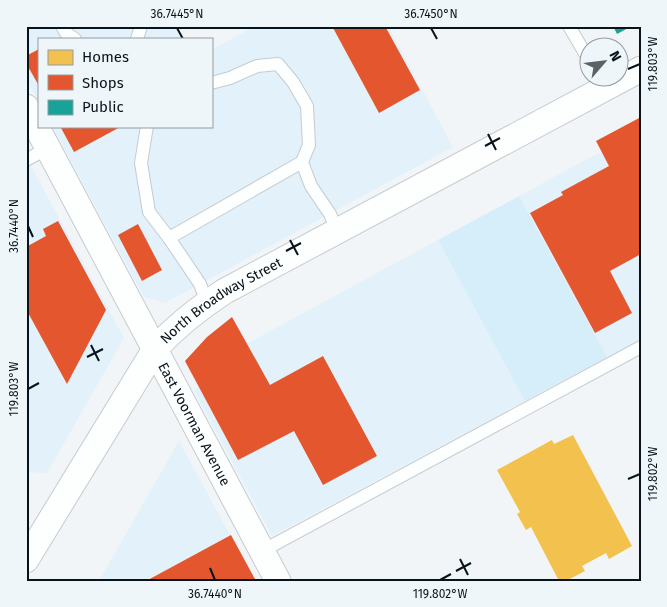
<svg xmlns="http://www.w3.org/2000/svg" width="667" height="607" viewBox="0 0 667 607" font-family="'Fira Sans',sans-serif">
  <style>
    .built { fill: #e2f1fa }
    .green { fill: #d6edfa }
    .homes { fill: #f2c14e }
    .shops { fill: #e4572e }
    .public { fill: #17a398 }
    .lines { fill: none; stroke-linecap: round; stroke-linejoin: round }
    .service-casing { stroke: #c4ccd0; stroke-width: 14 }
    .minor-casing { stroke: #c4ccd0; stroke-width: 27 }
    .service { stroke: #fdfefe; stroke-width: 12 }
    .minor { stroke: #fdfefe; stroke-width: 25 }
    .ticks { fill: none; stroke: #08141b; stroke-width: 2 }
    .labels { text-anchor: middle; stroke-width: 5; stroke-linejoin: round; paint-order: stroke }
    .street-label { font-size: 14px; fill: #08141b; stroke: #eff6fa }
    .neatline { fill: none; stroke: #08141b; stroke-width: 2 }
    .ticks-label { font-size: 12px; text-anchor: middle; fill: #08141b }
  </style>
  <rect width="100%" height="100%" fill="#f2f5f7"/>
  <g class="built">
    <path d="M26,26H175L182,39H39V102L26,79Z"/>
    <path d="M256,26H388L453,147L165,303L144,297L52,126H211V50Z"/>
    <path d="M641,130V339L607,357L519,196Z"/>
    <path d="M26,157L124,338L47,473L26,472Z"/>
    <path d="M438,240L525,401L272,536L194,391L222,360L248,343Z"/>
    <path d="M179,441L255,581H99Z"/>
  </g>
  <path class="green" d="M519,196L607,357L525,401L438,240Z"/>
  <path class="homes" d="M573,435L632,546L609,559L606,553L582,566L585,571L566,581H559L531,527L526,530L517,514L520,512L497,470L552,440L554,444Z"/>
  <g class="shops">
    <path d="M332,26H385L420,90L379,113Z"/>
    <path d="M39,49V86L26,63V56Z"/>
    <path d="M641,117V254L610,271L632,313L595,333L530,213L563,195L561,192L609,166L596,141Z"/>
    <path d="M60,126H122L74,152Z"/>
    <path d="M58,221L106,310L67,384L26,309V247L46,236L43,229Z"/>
    <path d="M138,224L162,270L142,281L118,235Z"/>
    <path d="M232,317L270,385L323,356L377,456L323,485L294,431L238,460L185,361L207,337Z"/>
    <path d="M231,535L256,581H146Z"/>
  </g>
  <path class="public" d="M613,26H632L617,34Z"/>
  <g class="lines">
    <g class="service-casing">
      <g id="service">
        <path d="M62,26L66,33L75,39"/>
        <path d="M569,26L590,62"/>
        <path d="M137,39L141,26"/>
        <path d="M211,83L230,78L257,66L278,64L293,82L307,106L309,145L302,162L311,186L330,214L337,231"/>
        <path d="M147,126L141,163L149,212L169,238L200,284L207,303"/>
        <path d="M26,160L48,148"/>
        <path d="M169,238L302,162"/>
        <path d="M262,551L641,347"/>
      </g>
    </g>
    <g class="minor-casing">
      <g id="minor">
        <path id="s1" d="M26,107L278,581"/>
        <path id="s2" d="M26,560L155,349C176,326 199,308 225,291L641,69"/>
      </g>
    </g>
    <use href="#service" class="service"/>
    <use href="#minor" class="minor"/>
  </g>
  <path class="ticks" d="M177,28L183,39M431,28L437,39M628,69L640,64M488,134L496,150M485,146L500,138M28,226L33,237M290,240L298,255M286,251L301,243M91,345L99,361M87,357L103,349M28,389L39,383M628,479L640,474M460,559L468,575M210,568L215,580M456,571L471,563M440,580L451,574"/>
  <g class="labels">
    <g class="street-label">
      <text dy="5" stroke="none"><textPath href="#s2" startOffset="330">North Broadway Street</textPath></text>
      <text dy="5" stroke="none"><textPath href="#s1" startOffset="359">East Voorman Avenue</textPath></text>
    </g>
  </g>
  <rect width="667" height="607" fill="none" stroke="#eff6fa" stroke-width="55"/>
  <rect x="38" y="38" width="175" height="90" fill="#eff6fa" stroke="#939ca1"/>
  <rect x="48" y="50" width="25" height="15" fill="#f2c14e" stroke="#939ca1"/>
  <text x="82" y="62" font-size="15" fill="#08141b">Homes</text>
  <rect x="48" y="75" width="25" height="15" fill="#e4572e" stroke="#939ca1"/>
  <text x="82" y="88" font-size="15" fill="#08141b">Shops</text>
  <rect x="48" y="100" width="25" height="15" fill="#17a398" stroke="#939ca1"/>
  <text x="82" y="112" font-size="15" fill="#08141b">Public</text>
  <g transform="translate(604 62) rotate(62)"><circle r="24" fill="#eff6fa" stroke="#939ca1"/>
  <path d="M0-4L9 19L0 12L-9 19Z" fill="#5a6368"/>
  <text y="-8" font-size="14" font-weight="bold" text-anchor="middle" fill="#08141b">N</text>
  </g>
  <rect x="28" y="28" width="612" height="552" class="neatline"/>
  <g class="ticks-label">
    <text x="177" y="18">36.7445°N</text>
    <text x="431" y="18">36.7450°N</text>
    <text transform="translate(653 64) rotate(-90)" y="4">119.803°W</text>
    <text transform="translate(14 226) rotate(-90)" y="4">36.7440°N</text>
    <text transform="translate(14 389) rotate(-90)" y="4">119.803°W</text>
    <text transform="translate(653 474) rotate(-90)" y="4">119.802°W</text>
    <text x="215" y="598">36.7440°N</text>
    <text x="440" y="598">119.802°W</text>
  </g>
</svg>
